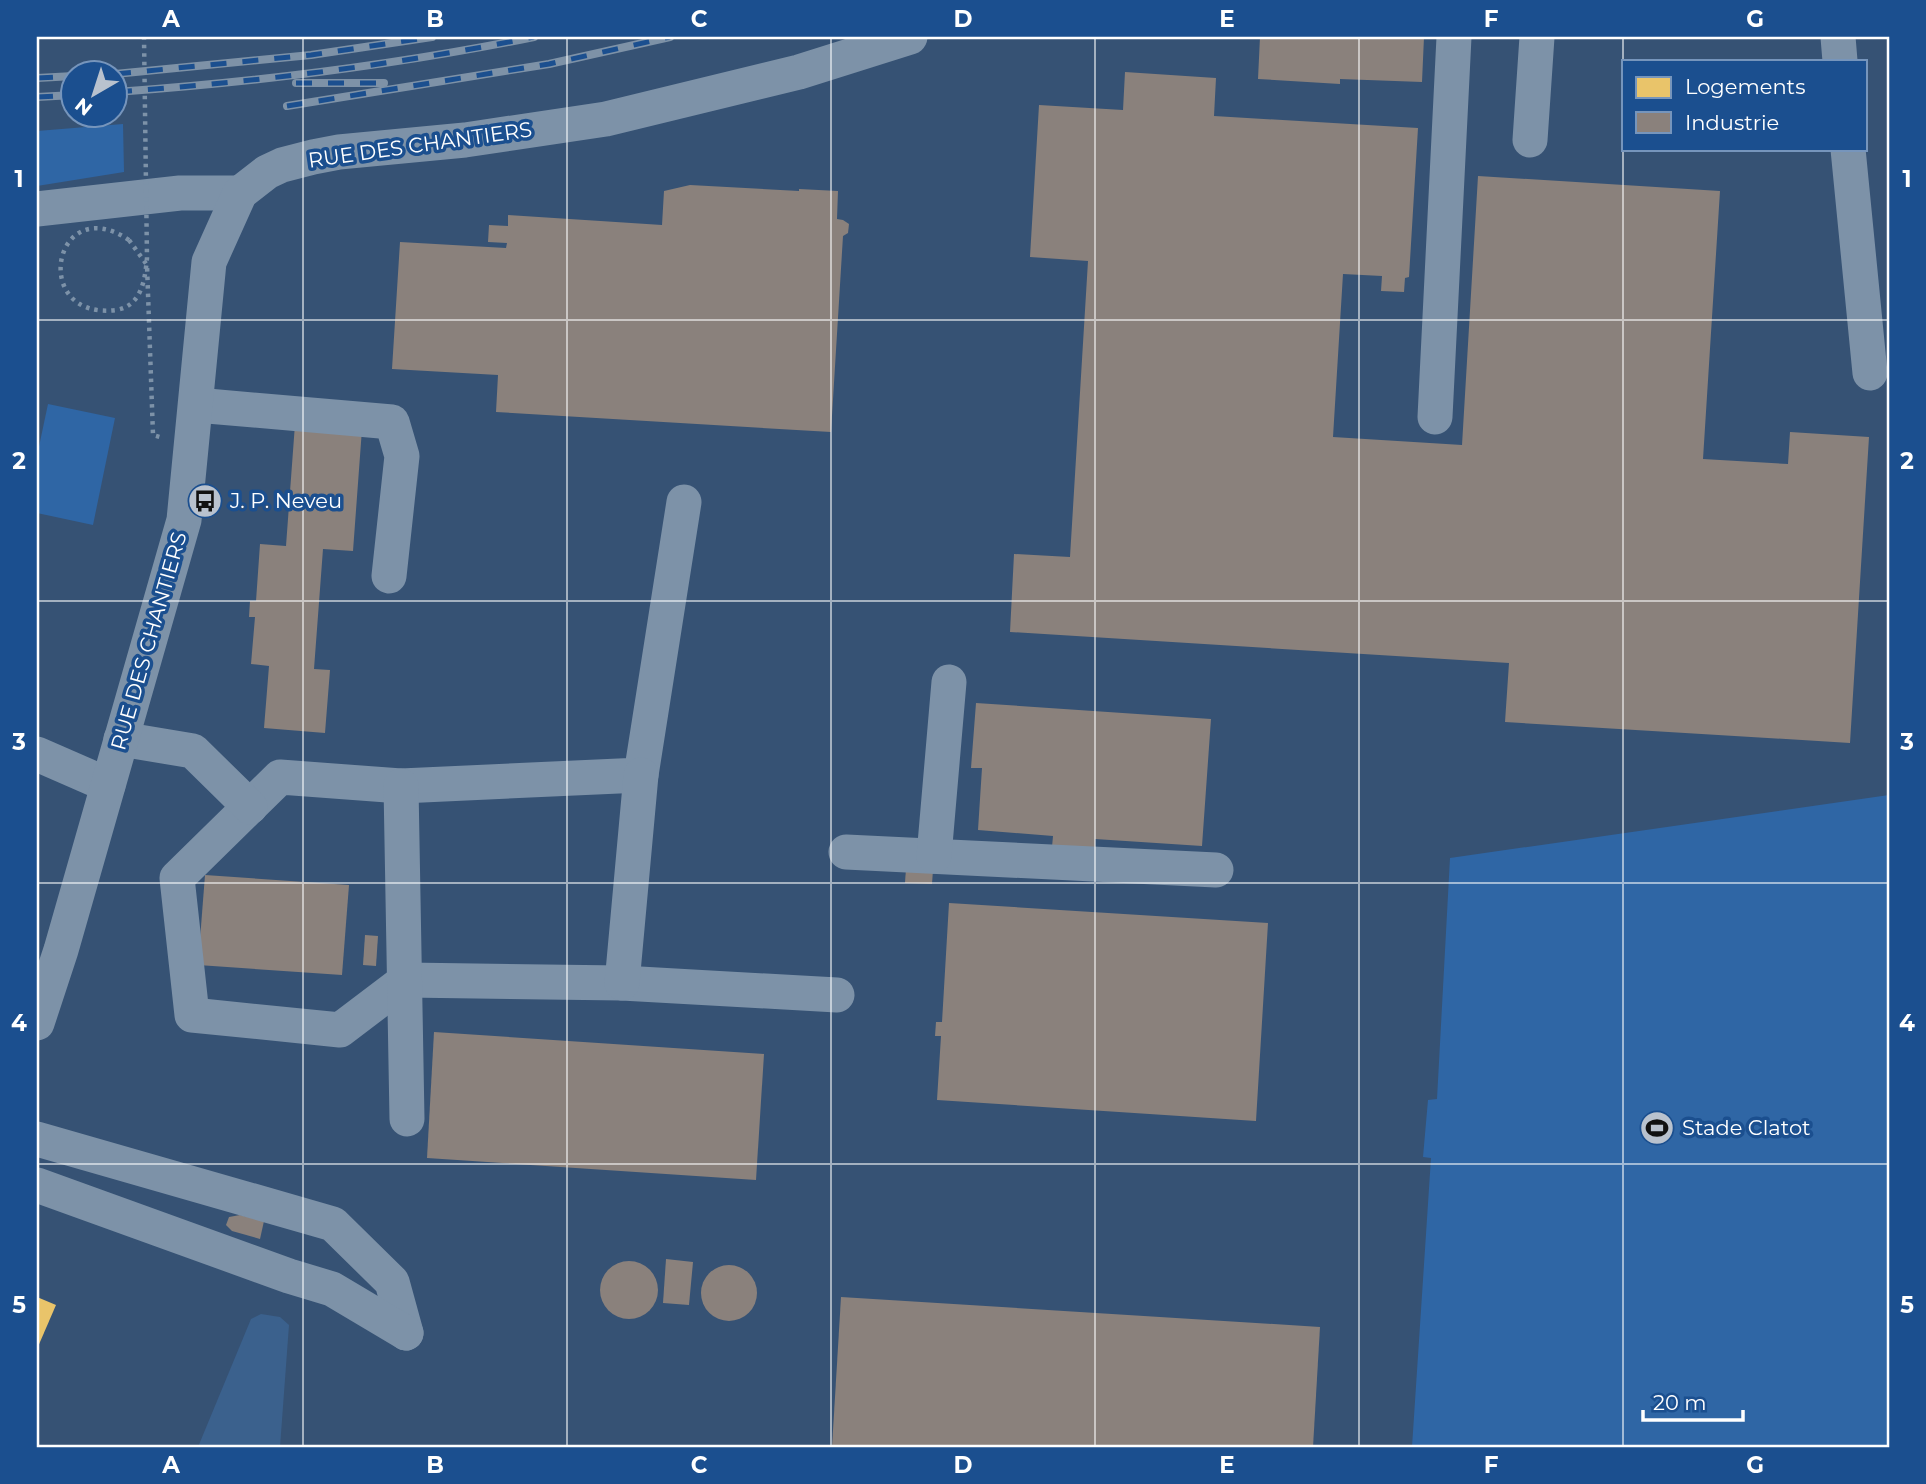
<svg xmlns="http://www.w3.org/2000/svg" width="1926" height="1484" viewBox="0 0 1926 1484" font-family="Montserrat,sans-serif">
  <style>
    .green { fill: #2f66a5 }
    .water { fill: #3b618d }
    .homes { fill: #e9c46a }
    .industry { fill: #8a817c }
    .lines { fill: none; stroke-linecap: round; stroke-linejoin: round }
    .path { stroke: #7d92a8; stroke-width: 4.5; stroke-dasharray: 3.5 5; stroke-linecap: butt }
    .minor { stroke: #7d92a8; stroke-width: 35 }
    .rail-casing { stroke: #7e92a7; stroke-width: 8 }
    .rail { stroke: #1b4f8f; stroke-width: 5; stroke-dasharray: 16; stroke-linecap: butt }
    .path-bridge { stroke: #7d92a8; stroke-width: 4.5; stroke-dasharray: 3.5 5; stroke-linecap: butt }
    .grid { fill: none; stroke: #fff; stroke-width: 2; stroke-opacity: 0.55 }
    .labels { text-anchor: middle; stroke-width: 7; stroke-linejoin: round; paint-order: stroke }
    .street-label { font-size: 21px; fill: #fff; stroke: #1b4f8f }
    .poi-label { font-size: 21px; fill: #fff; stroke: #1b4f8f; text-anchor: start }
    .neatline { fill: none; stroke: #fff; stroke-width: 2.5 }
    .grid-label { font-size: 23px; text-anchor: middle; font-weight: bold; fill: #fff }
  </style>
  <rect width="100%" height="100%" fill="#365274"/>
  <g class="green">
    <path d="M123,124L124,172L37,186V131Z"/>
    <path d="M48,404L115,418L93,525L37,513V456Z"/>
    <path d="M1889,795V1447H1412L1431,1158L1423,1157L1428,1100L1437,1099L1450,858Z"/>
  </g>
  <path class="water" d="M261,1314L280,1317L289,1325L280,1447H198L251,1319Z"/>
  <path class="homes" d="M37,1297L56,1305L37,1349Z"/>
  <g class="industry">
    <path d="M1260,37H1424L1422,82L1340,79V84L1258,79Z"/>
    <path d="M1125,72L1216,78L1214,116L1418,128L1409,277L1405,278L1404,292L1381,291L1382,276L1343,274L1333,437L1462,445L1478,176L1720,191L1703,459L1788,464L1790,432L1869,437L1850,743L1505,722L1509,663L1010,632L1014,554L1070,557L1088,261L1030,257L1039,105L1123,110Z"/>
    <path d="M690,185L799,191V189L838,191L837,219L843,220L849,224L848,233L843,236L831,432L496,412L498,375L392,369L400,242L506,248L507,243L488,242L489,225L508,226V215L662,225L664,191Z"/>
    <path d="M295,424L362,429L353,551L323,549L314,669L330,670L325,733L264,728L269,666L251,664L255,617H249L250,601H256L260,544L286,546Z"/>
    <path d="M976,703L1211,719L1202,846L1095,839V850L1052,847L1053,836L978,830L982,768H971Z"/>
    <path d="M906,868L933,870L932,884L905,883Z"/>
    <path d="M205,875L349,885L342,975L198,965Z"/>
    <path d="M949,903L1268,923L1256,1121L937,1100L941,1036H935L936,1022H942Z"/>
    <path d="M365,935L378,936L376,966L363,965Z"/>
    <path d="M434,1032L764,1054L756,1180L427,1158Z"/>
    <path d="M240,1215L264,1221L260,1239L232,1231L226,1225L229,1217Z"/>
    <path d="M666,1259L693,1262L689,1305L663,1303Z"/>
    <circle cx="629" cy="1290" r="29"/>
    <circle cx="729" cy="1293" r="28"/>
    <path d="M841,1297L1320,1327L1313,1447H832Z"/>
  </g>
  <g class="lines">
    <path class="path" d="M129,240L147,265L153,435L160,437"/>
    <g class="minor">
      <path d="M1838,37L1840,61"/>
      <path d="M1530,140L1537,37"/>
      <path d="M1848,149L1870,373"/>
      <path d="M37,209L180,193H240"/>
      <path d="M196,405L392,422L402,456L389,576"/>
      <path d="M1435,417L1454,37"/>
      <path d="M684,502L641,775L401,786L280,777L177,878L192,1015L340,1030L406,980L622,983L837,995"/>
      <path d="M121,739L193,751L250,807"/>
      <path d="M37,754L108,785"/>
      <path d="M401,786L407,1119"/>
      <path d="M846,852L1216,870"/>
      <path d="M934,856L949,682"/>
      <path d="M622,983L641,775"/>
      <path d="M37,1023L61,950L184,520L209,262L240,193L267,172L282,165L313,157L339,152L465,140L606,119L799,72L910,37"/>
      <path d="M37,1139L333,1224L392,1282L406,1333"/>
      <path d="M37,1185L289,1276L332,1289L406,1333"/>
    </g>
    <g class="rail-casing">
      <g id="rail">
        <path d="M115,74L311,55L432,37"/>
        <path d="M37,78L74,76"/>
        <path d="M296,83H384"/>
        <path d="M116,92C256,82 396,65 534,37"/>
        <path d="M37,97L74,95"/>
        <path d="M287,106L549,64L670,37"/>
      </g>
    </g>
    <use href="#rail" class="rail"/>
    <path class="path-bridge" d="M129,240C53,189 29,321 116,310C142,306 145,279 147,258L144,37"/>
  </g>
  <path class="grid" d="M303,37V1447M567,37V1447M831,37V1447M1095,37V1447M1359,37V1447M1623,37V61M1623,149V1447M37,320H1889M37,601H1889M37,883H1889M37,1164H1889"/>
  <defs>
    <g id="bus-disc" transform="scale(1.75)"><circle r="9.5" fill="#b9c2ce" stroke="#1b4f8f"/><path d="M-5-6H5V4H4V6H2V4H-2V6H-4V4H-5ZM-3.5-4V0h7V-4ZM-3.5 1.2v1.5H-2V1.2ZM2 1.2v1.5H3.5V1.2Z" fill="#111"/></g>
    <g id="stadium-disc" transform="scale(1.75)"><circle r="9.5" fill="#b9c2ce" stroke="#1b4f8f"/><path d="M0-5a6.5 5 0 1 0 0 10a6.5 5 0 1 0 0-10ZM-3.5-1.8h7v3.6h-7Z" fill="#111"/></g>
  </defs>
  <g fill-rule="evenodd">
    <use href="#bus-disc" x="205" y="501"/>
    <use href="#stadium-disc" x="1657" y="1128"/>
  </g>
  <g class="labels">
    <g class="street-label">
      <text transform="translate(420 145) rotate(-8)" y="7">RUE DES CHANTIERS</text>
      <text transform="translate(149 641) rotate(-74)" y="7">RUE DES CHANTIERS</text>
    </g>
    <g class="poi-label">
      <text x="230" y="508">J. P. Neveu</text>
      <text x="1682" y="1135">Stade Clatot</text>
    </g>
  </g>
  <rect width="1926" height="1484" fill="none" stroke="#1b4f8f" stroke-width="77"/>
  <rect x="1622" y="60" width="245" height="91" fill="#1b4f8f" stroke="#7695bc" stroke-width="2"/>
  <rect x="1636" y="77" width="35" height="21" fill="#e9c46a" stroke="#7695bc" stroke-width="2"/>
  <text x="1685" y="94" font-size="21" fill="#ffffff">Logements</text>
  <rect x="1636" y="112" width="35" height="21" fill="#8a817c" stroke="#7695bc" stroke-width="2"/>
  <text x="1685" y="130" font-size="21" fill="#ffffff">Industrie</text>
  <g transform="translate(94 94) rotate(219)"><circle r="33" fill="#1b4f8f" stroke="#7695bc" stroke-width="2"/>
  <path d="M0-5L12 26L0 18L-12 26Z" fill="#b9c2ce"/>
  <text y="-10" font-size="19" font-weight="bold" text-anchor="middle" fill="#ffffff">N</text>
  </g>
  <path d="M1643 1410v10h100v-10" fill="none" stroke="#ffffff" stroke-width="3.5"/>
  <text x="1653" y="1410" font-size="21" fill="#ffffff" stroke="#1b4f8f" stroke-width="5" paint-order="stroke">20 m</text>
  <rect x="38" y="38" width="1850" height="1408" class="neatline"/>
  <g class="grid-label">
    <text x="171" y="27">A</text>
    <text x="435" y="27">B</text>
    <text x="699" y="27">C</text>
    <text x="963" y="27">D</text>
    <text x="1227" y="27">E</text>
    <text x="1491" y="27">F</text>
    <text x="1755" y="27">G</text>
    <text x="19" y="187">1</text>
    <text x="1907" y="187">1</text>
    <text x="19" y="469">2</text>
    <text x="1907" y="469">2</text>
    <text x="19" y="750">3</text>
    <text x="1907" y="750">3</text>
    <text x="19" y="1031">4</text>
    <text x="1907" y="1031">4</text>
    <text x="19" y="1313">5</text>
    <text x="1907" y="1313">5</text>
    <text x="171" y="1473">A</text>
    <text x="435" y="1473">B</text>
    <text x="699" y="1473">C</text>
    <text x="963" y="1473">D</text>
    <text x="1227" y="1473">E</text>
    <text x="1491" y="1473">F</text>
    <text x="1755" y="1473">G</text>
  </g>
</svg>
